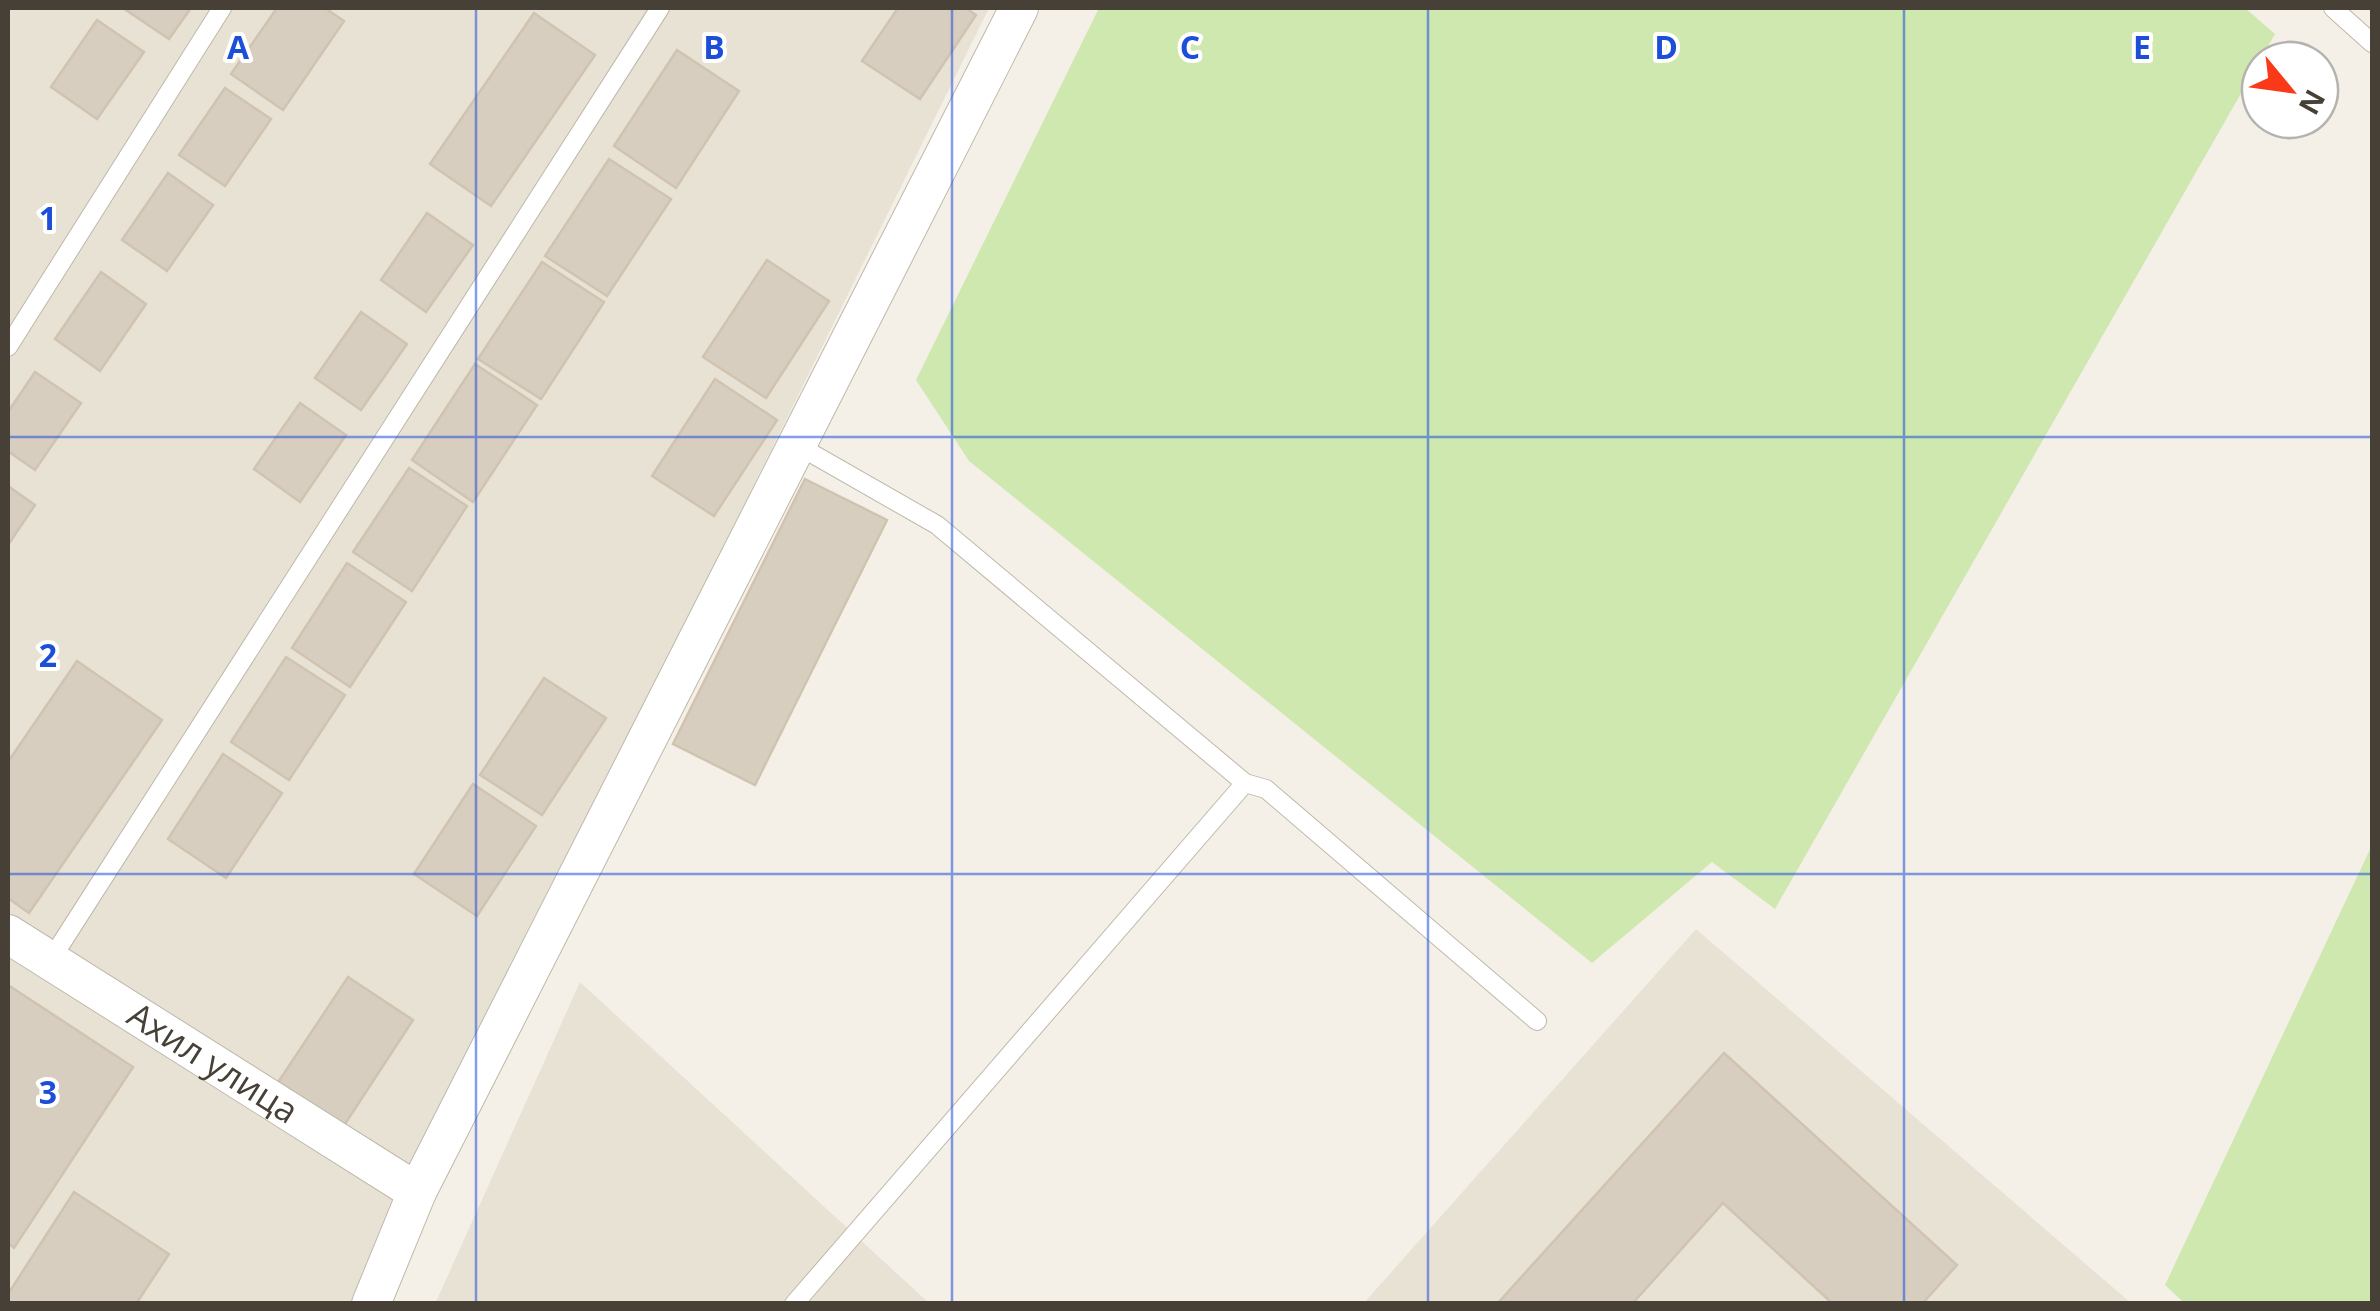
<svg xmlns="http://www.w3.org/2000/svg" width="2380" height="1311" viewBox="0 0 2380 1311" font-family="'Open Sans',sans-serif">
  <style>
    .residential { fill: #e8e2d5 }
    .green { fill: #cfe8b0 }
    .building { fill: #d8cec0; stroke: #d0c3b0; stroke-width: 2.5 }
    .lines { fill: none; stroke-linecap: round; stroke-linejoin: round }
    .lane-casing { stroke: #bfb8aa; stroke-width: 20 }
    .street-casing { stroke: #bfb8aa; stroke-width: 40 }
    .lane { stroke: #fff; stroke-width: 18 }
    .street { stroke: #fff; stroke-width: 38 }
    .grid { fill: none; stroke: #1d4ed8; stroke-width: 2.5; stroke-opacity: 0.55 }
    .labels { text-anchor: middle; stroke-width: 8; stroke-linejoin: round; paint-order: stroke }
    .street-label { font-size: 35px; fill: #474036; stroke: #fff }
    .grid-label { font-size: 32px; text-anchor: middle; font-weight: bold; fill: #1d4ed8; stroke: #fff; stroke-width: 8; stroke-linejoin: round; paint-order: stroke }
  </style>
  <rect width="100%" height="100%" fill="#f4f0e7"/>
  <g class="residential">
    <path d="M8,8H989L351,1303L8,1304Z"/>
    <path d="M1696,929L2131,1303L1363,1304Z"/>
    <path d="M580,982L929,1303L435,1304Z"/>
  </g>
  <g class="green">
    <path d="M1099,8H2245L2275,34L1775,909L1712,862L1592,963L969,461L916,380Z"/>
    <path d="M2372,845V1303H2184L2165,1285Z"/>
  </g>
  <g class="building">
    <path d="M123,8H191L169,39Z"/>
    <path d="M277,8H325L344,21L283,110L231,74Z"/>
    <path d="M898,8H966L976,15L920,99L862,61Z"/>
    <path d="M534,13L595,55L491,206L430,164Z"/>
    <path d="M97,20L144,52L97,119L51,87Z"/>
    <path d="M677,50L739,91L676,188L614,146Z"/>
    <path d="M225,88L271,119L225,186L179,155Z"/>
    <path d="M609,159L671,199L607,296L545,256Z"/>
    <path d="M168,173L213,205L167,271L122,240Z"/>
    <path d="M427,213L473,245L426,312L381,280Z"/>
    <path d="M767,260L829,301L766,398L703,357Z"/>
    <path d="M542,262L604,302L541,399L478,359Z"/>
    <path d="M101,272L146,304L100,371L55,339Z"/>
    <path d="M361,312L407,344L361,410L315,378Z"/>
    <path d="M475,364L537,405L473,502L412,460Z"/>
    <path d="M35,372L81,403L35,470L8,451V412Z"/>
    <path d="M715,379L777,420L714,516L652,476Z"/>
    <path d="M300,403L346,435L300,502L254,469Z"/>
    <path d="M409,468L467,506L412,591L353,552Z"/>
    <path d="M805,479L887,520L755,785L673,744Z"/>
    <path d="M8,486L35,505L8,545Z"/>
    <path d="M347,563L406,602L350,687L292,648Z"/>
    <path d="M286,657L345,695L289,780L231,742Z"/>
    <path d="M77,661L162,720L29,913L8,898V762Z"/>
    <path d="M544,678L606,718L542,815L480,775Z"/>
    <path d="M223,754L282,793L226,878L168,839Z"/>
    <path d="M473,784L536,826L477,916L414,874Z"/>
    <path d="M348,977L413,1020L343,1127L277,1084Z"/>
    <path d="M8,985L133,1067L14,1248L8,1243Z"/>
    <path d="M1724,1053L1957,1265L1922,1304H1833L1723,1203L1632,1304H1497Z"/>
    <path d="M74,1192L169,1254L136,1304H8V1294Z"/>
  </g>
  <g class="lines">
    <g class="lane-casing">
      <g id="lane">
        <path d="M2333,8L2372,43"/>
        <path d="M8,347L222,8"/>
        <path d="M797,445L937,525L1245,783L1266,789L1537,1021"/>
        <path d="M50,961L660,8"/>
        <path d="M794,1304L1245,783"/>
      </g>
    </g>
    <g class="street-casing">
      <g id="street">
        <path id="s1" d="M8,934L417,1192"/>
        <path d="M371,1304L417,1192L1019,8"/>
      </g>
    </g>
    <use href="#lane" class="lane"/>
    <use href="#street" class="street"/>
  </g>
  <path class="grid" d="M476,8V1304M952,8V1304M1428,8V1304M1904,8V1304M8,437H2372M8,874H2372"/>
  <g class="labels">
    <g class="street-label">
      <text dy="12" stroke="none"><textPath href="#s1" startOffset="242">Ахил улица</textPath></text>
    </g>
  </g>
  <g class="grid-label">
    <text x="238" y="59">A</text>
    <text x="714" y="59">B</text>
    <text x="1190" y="59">C</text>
    <text x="1666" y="59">D</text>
    <text x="2142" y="59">E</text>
    <text x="48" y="230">1</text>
    <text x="48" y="667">2</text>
    <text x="48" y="1104">3</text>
  </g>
  <rect width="2380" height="1311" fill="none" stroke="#474036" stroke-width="20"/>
  <g transform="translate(2290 90) rotate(119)"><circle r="48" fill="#ffffff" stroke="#b5b3af" stroke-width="2.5"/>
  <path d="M0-8L18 38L0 25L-18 38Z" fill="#fa3918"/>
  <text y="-15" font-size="28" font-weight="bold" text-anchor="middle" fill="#474036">N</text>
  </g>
</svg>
